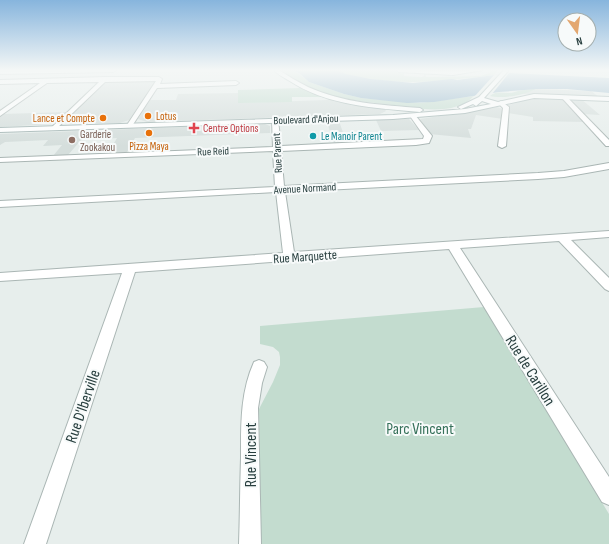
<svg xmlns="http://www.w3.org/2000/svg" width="609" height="544" viewBox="0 0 609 544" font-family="'Sofia Sans Condensed',sans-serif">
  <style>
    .built { fill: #d5dedc }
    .green { fill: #c3dccf }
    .water { fill: #96b7cc }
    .pier { fill: #e7eeec }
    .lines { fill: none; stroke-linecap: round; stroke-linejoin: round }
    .street-casing { stroke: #aab6b4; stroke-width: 2 }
    .secondary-casing { stroke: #a3b5b4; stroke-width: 2 }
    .street { fill: #fff; fill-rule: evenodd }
    .secondary { fill: #fff; fill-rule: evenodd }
    .food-dot { fill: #e8710a; stroke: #f7fafa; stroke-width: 1.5 }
    .health-dot { fill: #e0444e; stroke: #f7fafa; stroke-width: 1.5 }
    .culture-dot { fill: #0f9aa8; stroke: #f7fafa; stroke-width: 1.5 }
    .education-dot { fill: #8d6e63; stroke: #f7fafa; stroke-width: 1.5 }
    .labels { text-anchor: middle; stroke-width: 4; stroke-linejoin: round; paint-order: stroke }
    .far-food-label { font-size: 11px; fill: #c56008; stroke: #f7fafa; text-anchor: start }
    .far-street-label { font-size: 11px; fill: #273e3e; stroke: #f7fafa }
    .far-health-label { font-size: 11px; fill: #be3a42; stroke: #f7fafa; text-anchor: start }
    .far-education-label { font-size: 11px; fill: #785e54; stroke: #f7fafa; text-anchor: start }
    .far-culture-label { font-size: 11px; fill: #0d838f; stroke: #f7fafa; text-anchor: start }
    .street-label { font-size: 13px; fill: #273e3e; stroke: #f7fafa }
    .near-street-label { font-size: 16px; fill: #273e3e; stroke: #f7fafa }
    .near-park-label { font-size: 16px; fill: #36715a; stroke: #f7fafa }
  </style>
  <rect width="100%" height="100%" fill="#e7eeec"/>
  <g class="built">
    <path d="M156,80L129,120L120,123L69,124L65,122L106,82Z"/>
    <path d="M537,89L591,91L599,97L522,94Z"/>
    <path d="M238,93V103L326,100L332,98L384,108L386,111L380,114L348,115L147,122L138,119L150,100H176L178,94Z"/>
    <path d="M533,98L564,99L586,122L533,121V117L508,113L509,105Z"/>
    <path d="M569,98L581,99L600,115L583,114Z"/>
    <path d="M497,107L503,109V119L476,115L471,129H468L471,138L429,134L420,119Z"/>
    <path d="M67,112L53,124L0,127V116L2,114Z"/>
    <path d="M409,119L419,130L381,131L376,120Z"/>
    <path d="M339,121L347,144H334L327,122Z"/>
    <path d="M265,124L270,126V133L135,138L127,152L108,153L117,138L81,140L68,155L53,156L62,145L43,146L48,140L5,142L0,145V134Z"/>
  </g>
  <g class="green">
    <path d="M280,70H292L298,73L309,82L344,94L361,98L420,103L474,96C453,118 412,107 386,104C364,102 341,99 320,92C305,87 293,78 280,70Z"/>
    <path d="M336,70H394L404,71V76L422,77L424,76L425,73L426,77L480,76L490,73V71L487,70H498L494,75C453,80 408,86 365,78C355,76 345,75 336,70Z"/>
    <path d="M300,88L324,97H292V102L238,103V90Z"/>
    <path d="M536,89C526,95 502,99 490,96C497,89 507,95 515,92C520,90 528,89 536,89Z"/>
    <path d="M484,307L609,514V544H261L259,409L273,382L280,365V357L279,352L273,347L260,344V326Z"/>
  </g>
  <path class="water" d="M292,70H336L346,74L371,79L413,83L452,79L457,80L509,73L609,78V93L567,89H537L499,92L434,102L407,103L361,98L344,94L309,82L299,73Z"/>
  <path class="pier" d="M510,72L492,94L474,97L494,75Z"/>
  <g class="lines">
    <g class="street-casing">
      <g id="street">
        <path d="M0,70H116L113,72L0,74Z"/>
        <path d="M105,77H159L162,79L160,84L236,81L239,83L236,85L157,88L132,126L130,127L127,125L156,81L105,82L56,129H52V127L99,82L47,83L0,116V111L40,83L0,84V80Z"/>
        <path d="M562,96H566L609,140V146H606L562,98Z"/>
        <path d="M501,101L509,107L506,146L502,148L498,146L503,108L498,103Z"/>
        <path d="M413,114L415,115L432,136L429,143L416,145L281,151L284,186L538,173L564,171L609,163V169L564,177L538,179L285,192L294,252L609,231V237L571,240L609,278V291L605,289L559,241L460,248L609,477V505L602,502L449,249L135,272L46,544H24L122,273L0,281V273L283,253L276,192L0,207V201L275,187L273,151L0,162V158L273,147L272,120L275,118L278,120L281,146L423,139L424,136L410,116Z"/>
        <path d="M259,360L264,362L267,367L262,383L258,408L261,544H239C240,515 240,487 241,458C241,426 240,393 254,362Z"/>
      </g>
    </g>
    <g class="secondary-casing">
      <g id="secondary">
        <path d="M274,70H279C288,76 298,82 308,87C343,103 382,105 420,108L423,110L420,112C375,108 327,106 288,80C283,77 277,74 274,70Z"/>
        <path d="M397,70L453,71L483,70L453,75L399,72Z"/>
        <path d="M504,70H509L484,98L498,102L534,94L609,97V101L534,98L465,113L393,119L0,132V128L393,115L465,109L491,104L482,101L476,106L473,104L461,109L458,107L479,97Z"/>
      </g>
    </g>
    <use href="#street" class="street"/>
    <use href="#secondary" class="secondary"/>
  </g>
  <linearGradient id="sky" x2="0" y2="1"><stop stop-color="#87b5dd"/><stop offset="0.48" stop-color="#f4f7f6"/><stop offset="1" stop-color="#f4f7f6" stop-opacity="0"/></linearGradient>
  <rect width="609" height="146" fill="url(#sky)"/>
  <g class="food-dot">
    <circle cx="148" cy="116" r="4"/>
    <circle cx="103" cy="118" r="4"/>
    <circle cx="149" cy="133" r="4"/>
  </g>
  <path class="health-dot" d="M192 122h4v4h4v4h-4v4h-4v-4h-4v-4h4z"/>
  <circle class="culture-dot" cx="313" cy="136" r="4"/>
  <circle class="education-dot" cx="72" cy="140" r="4"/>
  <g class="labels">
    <g class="far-food-label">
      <text x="156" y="120">Lotus</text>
      <text x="95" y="122" text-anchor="end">Lance et Compte</text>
      <text x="149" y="150" text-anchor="middle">Pizza Maya</text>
    </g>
    <g class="far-street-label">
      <text transform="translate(306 119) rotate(-2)" y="4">Boulevard d'Anjou</text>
      <text transform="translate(213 151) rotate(-2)" y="4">Rue Reid</text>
      <text transform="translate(277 153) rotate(-93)" y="4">Rue Parent</text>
      <text transform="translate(305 188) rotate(-3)" y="4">Avenue Normand</text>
    </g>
    <g class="far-health-label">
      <text x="203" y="132">Centre Options</text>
    </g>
    <g class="far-education-label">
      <text x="80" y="138">Garderie<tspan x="80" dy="13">Zookakou</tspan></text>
    </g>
    <g class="far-culture-label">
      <text x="321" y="140">Le Manoir Parent</text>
    </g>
    <g class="street-label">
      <text transform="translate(305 256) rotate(-4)" y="5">Rue Marquette</text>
    </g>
    <g class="near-street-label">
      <text transform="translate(531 370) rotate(58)" y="6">Rue de Carillon</text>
      <text transform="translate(82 406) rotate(-71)" y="6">Rue D'Iberville</text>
      <text transform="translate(250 455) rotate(-90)" y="6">Rue Vincent</text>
    </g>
    <g class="near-park-label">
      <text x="420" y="434">Parc Vincent</text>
    </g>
  </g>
  <g transform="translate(577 32) rotate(166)"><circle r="19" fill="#f7fafa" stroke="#a4afaf"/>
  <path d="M0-3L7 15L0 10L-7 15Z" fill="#e3a770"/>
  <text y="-6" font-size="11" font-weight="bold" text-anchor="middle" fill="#273e3e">N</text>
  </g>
</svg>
